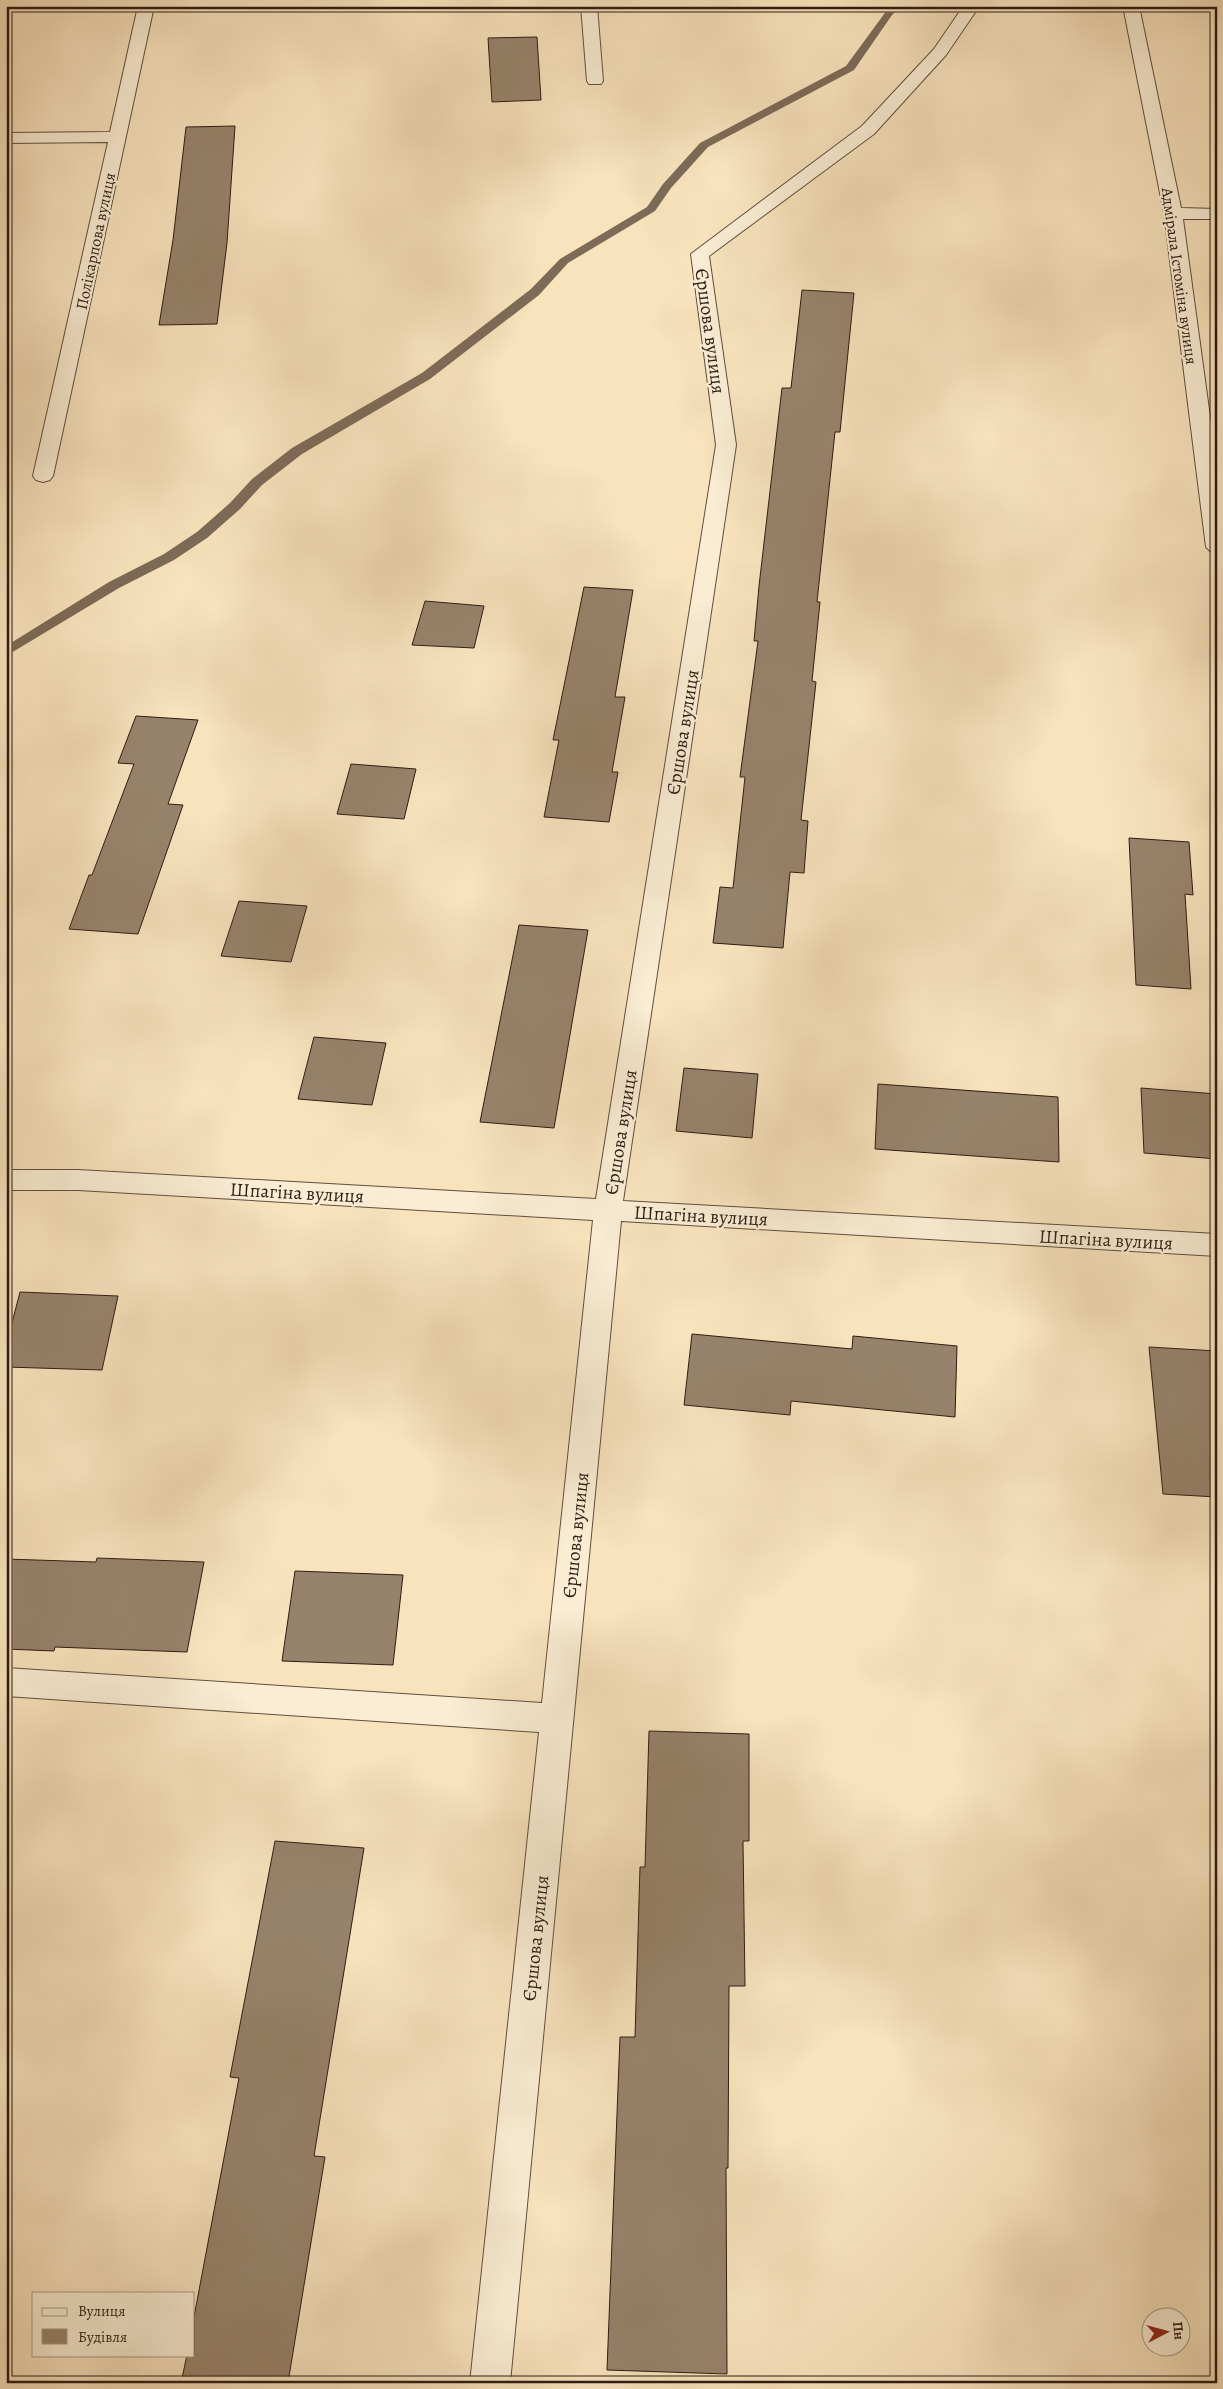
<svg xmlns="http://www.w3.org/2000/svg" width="1223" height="2389" viewBox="0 0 1223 2389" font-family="Alegreya,serif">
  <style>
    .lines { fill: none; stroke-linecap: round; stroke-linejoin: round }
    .stream { fill: #7d6b58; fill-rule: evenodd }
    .building { fill: #97836c; stroke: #2d1c15 }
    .street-casing { stroke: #604e3f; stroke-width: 2 }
    .street { fill: #faedd4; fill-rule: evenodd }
    .labels { text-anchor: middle; stroke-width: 4.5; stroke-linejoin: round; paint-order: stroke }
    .far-street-label { font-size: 16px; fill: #2d1c15; stroke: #faedd4 }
    .street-label { font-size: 19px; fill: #2d1c15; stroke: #faedd4 }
  </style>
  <rect width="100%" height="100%" fill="#f8e3bd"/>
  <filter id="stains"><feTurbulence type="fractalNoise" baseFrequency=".004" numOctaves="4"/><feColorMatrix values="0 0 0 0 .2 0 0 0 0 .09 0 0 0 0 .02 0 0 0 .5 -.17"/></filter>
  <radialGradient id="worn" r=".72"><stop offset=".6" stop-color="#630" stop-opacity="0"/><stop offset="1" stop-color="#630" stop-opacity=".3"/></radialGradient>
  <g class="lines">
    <path class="stream" d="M890,6H901L892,15L854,70L708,147L671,188L655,211L568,263L539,295L430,379L302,454L262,485L240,509L207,538L174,560L119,588L6,656V646L109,582L164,554L197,532L230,503L252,479L292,448L422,373L531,289L560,259L647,207L663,184L700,143L846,66Z"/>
  </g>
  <g class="building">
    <path d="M537,37L541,100L492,102L488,38Z"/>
    <path d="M235,126L227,243L217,324L159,325L173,240L186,127Z"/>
    <path d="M802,290L854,293L840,432H835L817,602H820L812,681L816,682L801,820L808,821L804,873L790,872L783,948L713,943L720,887L733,888L745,777H740L758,641H754L759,586L782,388H791Z"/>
    <path d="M584,587L633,590L615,697H625L612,772H618L609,822L544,817L559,740H553Z"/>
    <path d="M425,601L484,606L474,648L412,645Z"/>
    <path d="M136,716L198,720L168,804L183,805L138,934L69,929L89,875H92L134,764L118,763Z"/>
    <path d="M351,764L416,769L404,819L337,814Z"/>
    <path d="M1129,838L1189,842L1193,895L1185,894L1191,989L1136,985Z"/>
    <path d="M239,901L307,906L291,962L221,956Z"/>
    <path d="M519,925L588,930L554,1128L480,1122Z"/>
    <path d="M314,1037L386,1043L372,1105L298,1099Z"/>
    <path d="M684,1068L758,1074L752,1138L676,1131Z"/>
    <path d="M878,1084L1058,1097L1059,1162L875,1149Z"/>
    <path d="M1141,1088L1217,1094V1159L1144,1153Z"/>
    <path d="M20,1292L118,1296L102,1370L6,1367V1346Z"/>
    <path d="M692,1334L852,1349L853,1336L957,1346L955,1417L791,1401L790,1415L684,1405Z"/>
    <path d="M1149,1347L1217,1351V1497L1163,1494Z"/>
    <path d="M97,1558L204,1562L187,1652L55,1647L54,1651L6,1649V1559L96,1562Z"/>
    <path d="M295,1571L403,1575L393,1665L282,1661Z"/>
    <path d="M649,1731L749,1734V1841H743L745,1986H729L728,2168H726L727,2374L607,2370L620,2037H635L640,1867H645Z"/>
    <path d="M275,1841L364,1848L314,2156L325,2157L288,2383H181L187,2355H194V2317L239,2078L230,2077Z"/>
  </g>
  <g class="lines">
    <g class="street-casing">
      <g id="street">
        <path d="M138,6H154L53,476L50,480L43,482L36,480L33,476L108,142L6,143V133L110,132Z"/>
        <path d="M581,6H597L603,81L601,84H589L587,81Z"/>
        <path d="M960,6H976V11L946,55L874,134L709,256L736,445L623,1201L1217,1234V1256L621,1221L510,2383H470L539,1732L6,1696V1668L542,1703L593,1220L78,1190H6V1170H78L596,1199L716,445L691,254L862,126L934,49L960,11Z"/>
        <path d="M1123,6H1139L1181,208L1217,209V219H1183L1217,468V553L1210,551L1206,547L1164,213Z"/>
      </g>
    </g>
    <use href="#street" class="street"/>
  </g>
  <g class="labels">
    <g class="far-street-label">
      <text transform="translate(95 241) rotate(-78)" y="6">Полікарпова вулиця</text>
      <text transform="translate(1180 276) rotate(82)" y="6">Адмірала Істоміна вулиця</text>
    </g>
    <g class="street-label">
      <text transform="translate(711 331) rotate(82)" y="7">Єршова вулиця</text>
      <text transform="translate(682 732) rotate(-81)" y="7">Єршова вулиця</text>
      <text transform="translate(620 1132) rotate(-81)" y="7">Єршова вулиця</text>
      <text transform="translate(297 1192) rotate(3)" y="7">Шпагіна вулиця</text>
      <text transform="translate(701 1215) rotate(3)" y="7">Шпагіна вулиця</text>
      <text transform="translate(1106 1239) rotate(3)" y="7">Шпагіна вулиця</text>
      <text transform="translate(575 1535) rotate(-84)" y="7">Єршова вулиця</text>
      <text transform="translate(535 1938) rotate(-84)" y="7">Єршова вулиця</text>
    </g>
  </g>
  <rect width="1223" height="2389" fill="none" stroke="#f8e3bd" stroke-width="25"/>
  <rect x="8" y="8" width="1208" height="2374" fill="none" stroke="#2d1c15" stroke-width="2.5"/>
  <rect x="12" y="12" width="1198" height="2364" fill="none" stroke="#2d1c15"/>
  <rect x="32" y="2292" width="162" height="65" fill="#faedd4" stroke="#a89988"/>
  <rect x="42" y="2308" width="25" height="8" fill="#faedd4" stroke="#a89988"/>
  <text x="78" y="2316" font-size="15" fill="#2d1c15">Вулиця</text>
  <rect x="42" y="2329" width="25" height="15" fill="#97836c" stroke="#a89988"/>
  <text x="78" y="2342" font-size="15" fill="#2d1c15">Будівля</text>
  <g transform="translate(1166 2332) rotate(84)"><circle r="24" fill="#faedd4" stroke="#a89988"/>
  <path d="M0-4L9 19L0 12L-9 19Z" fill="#8f2418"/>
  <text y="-8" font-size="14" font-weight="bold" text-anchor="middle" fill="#2d1c15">Пн</text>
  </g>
  <rect width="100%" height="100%" filter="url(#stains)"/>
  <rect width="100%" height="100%" fill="url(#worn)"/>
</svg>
